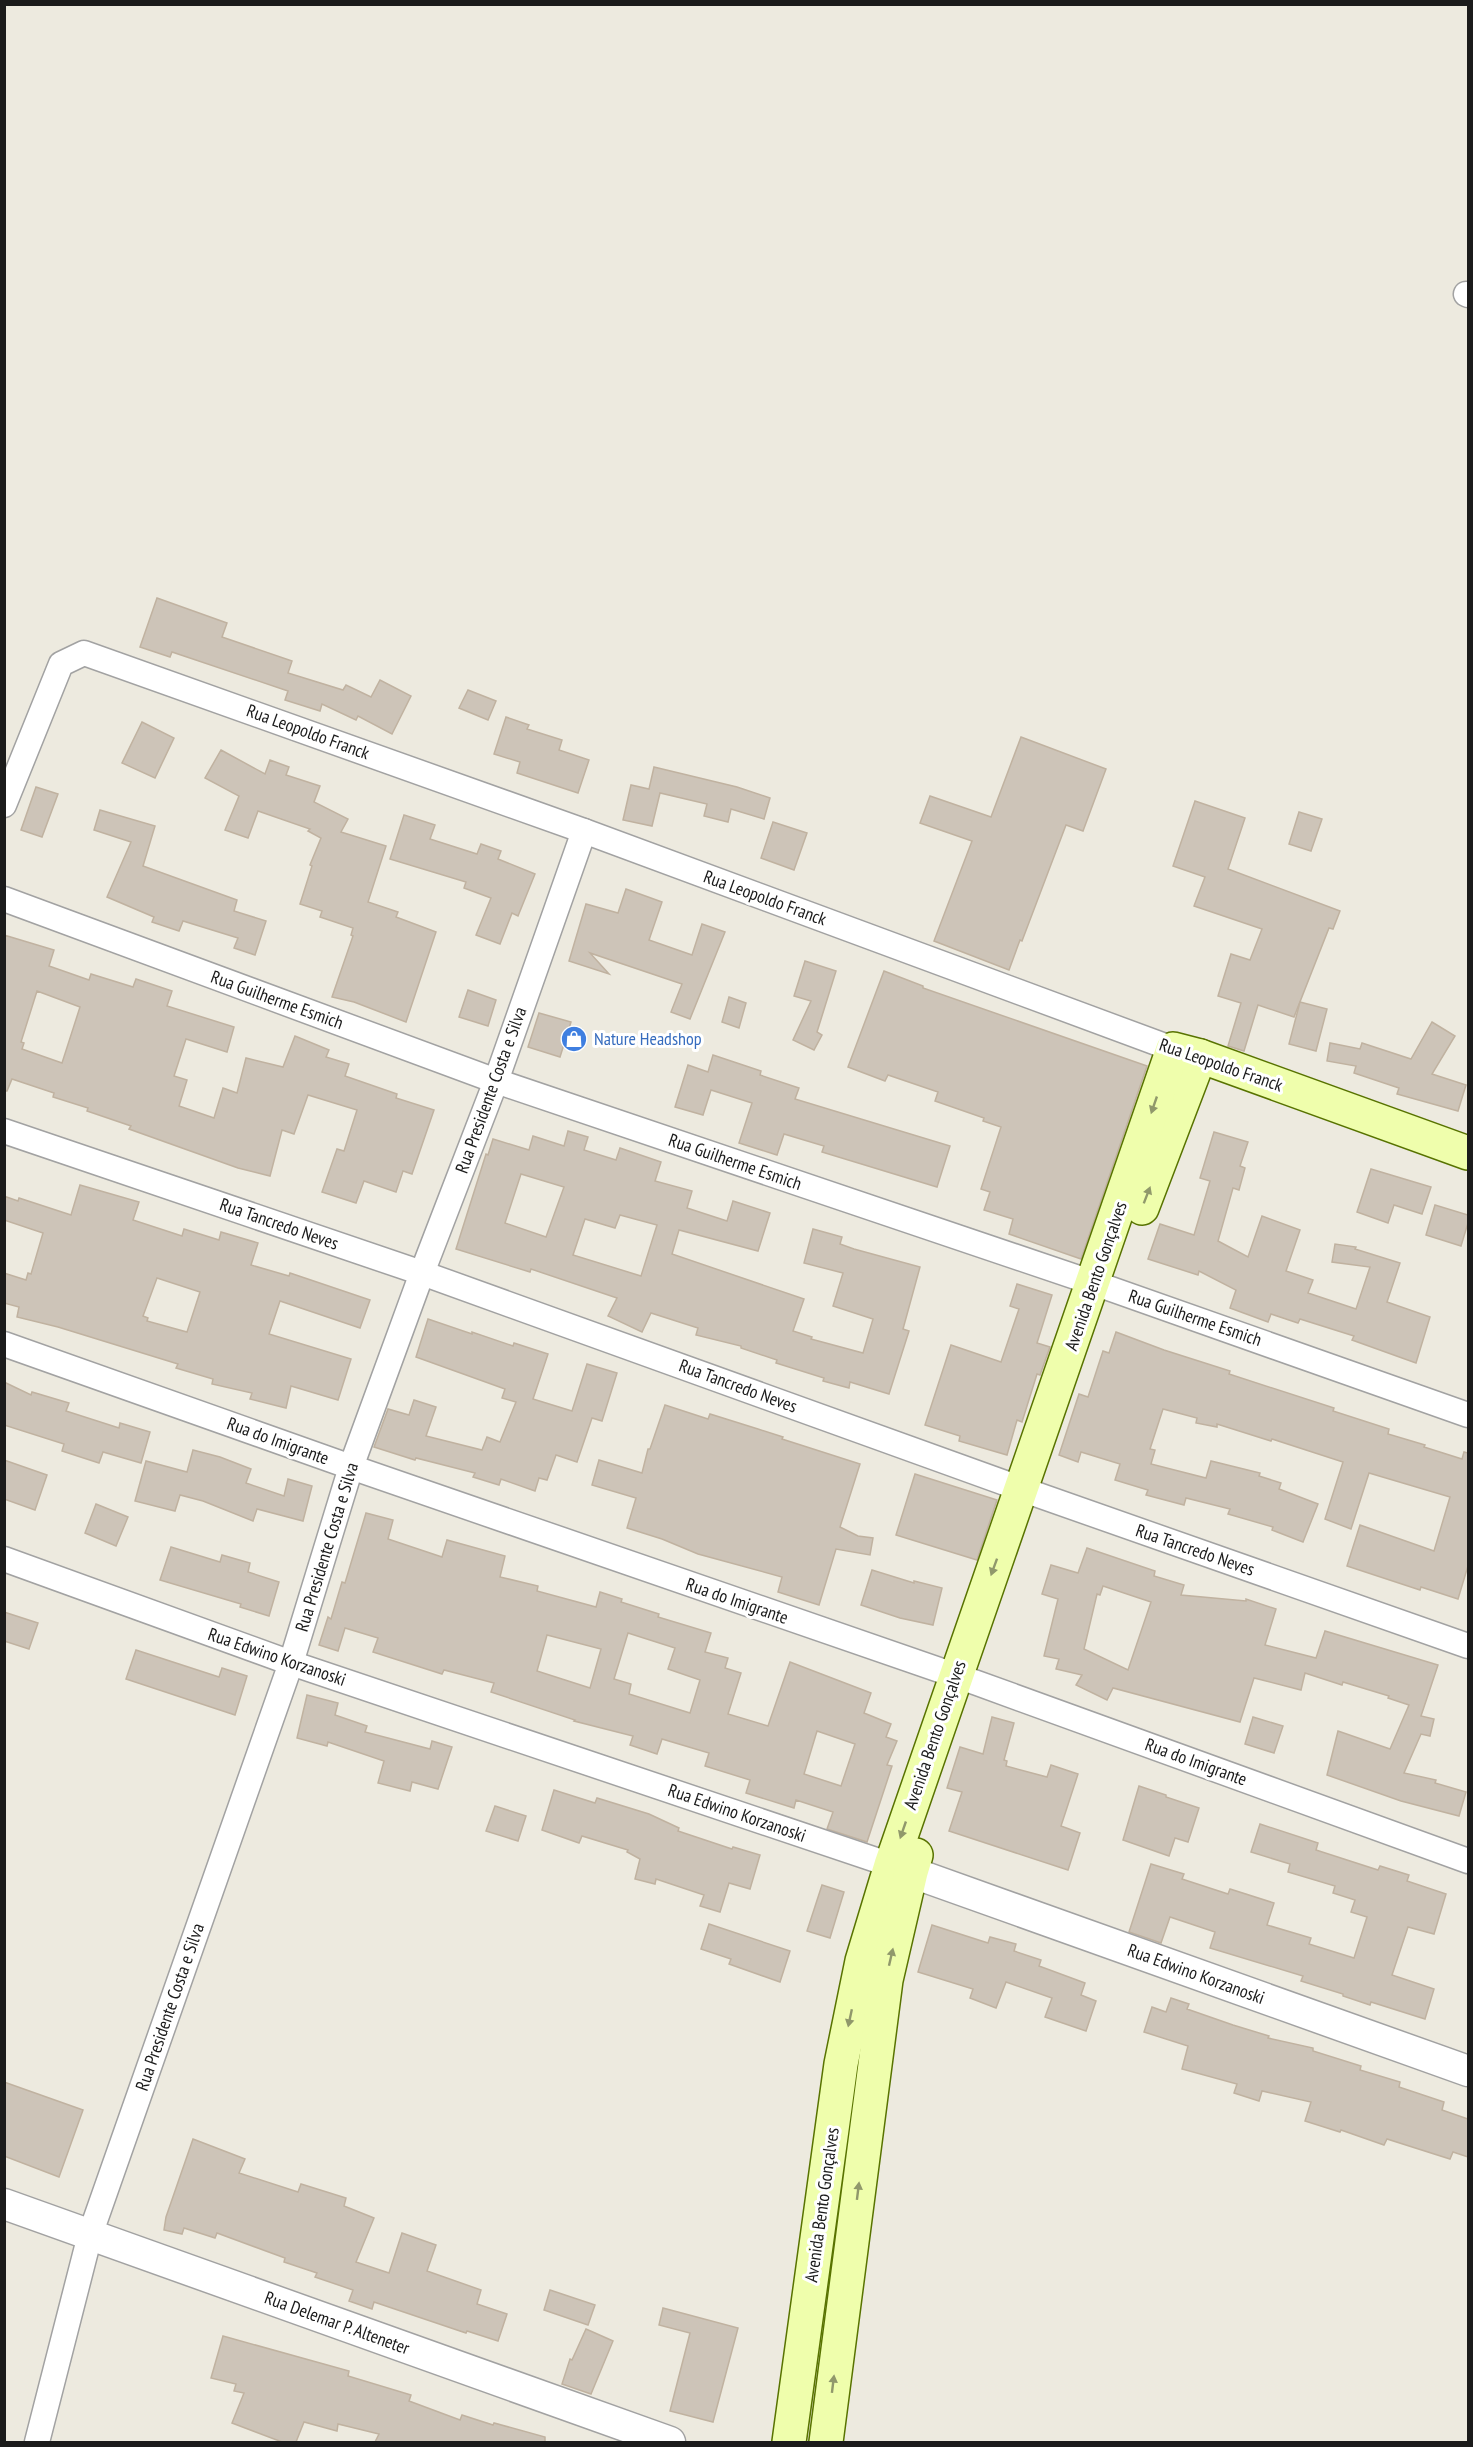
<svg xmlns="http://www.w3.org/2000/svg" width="1473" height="2447" viewBox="0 0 1473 2447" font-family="'PT Sans Narrow',sans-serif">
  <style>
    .building { fill: #cdc4b8; stroke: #c0b2a0; stroke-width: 1.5; fill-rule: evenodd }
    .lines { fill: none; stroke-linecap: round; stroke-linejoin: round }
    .minor-casing { stroke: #a2a2a2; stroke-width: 27 }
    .tertiary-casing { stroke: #a2a2a2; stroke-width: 33 }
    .secondary-casing { stroke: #587300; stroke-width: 36 }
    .minor { stroke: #fff; stroke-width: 24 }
    .tertiary { stroke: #fff; stroke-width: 30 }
    .secondary { stroke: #effeac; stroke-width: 33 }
    .oneway { fill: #90986b }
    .labels { text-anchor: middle; stroke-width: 6; stroke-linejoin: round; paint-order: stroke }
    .street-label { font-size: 18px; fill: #1b1b1b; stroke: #fff }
    .shop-label { font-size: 18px; fill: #366cbe; stroke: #fff; text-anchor: start }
  </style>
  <rect width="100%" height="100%" fill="#edeadf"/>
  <g class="building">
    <path d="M157,598L227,623L222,637L292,661L288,673L343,690L346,685L371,697L380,680L411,696L392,734L358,716L356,720L322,704L320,711L285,700L288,691L172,652L170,657L140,647Z"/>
    <path d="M468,690L496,701L488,720L459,708Z"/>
    <path d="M506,717L529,725L527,729L562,740L559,750L589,760L578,793L517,773L520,762L494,754Z"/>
    <path d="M142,722L174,738L155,778L122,763Z"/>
    <path d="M1021,737L1106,769L1083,831L1066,825L1022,941L1020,940L1009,970L934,941L972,841L920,823L930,796L991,817Z"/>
    <path d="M221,750L265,774L270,760L289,767L286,775L320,786L314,802L348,819L341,832L386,846L368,902L398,912L396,917L436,932L406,1022L354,1002L332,997L353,936L351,935L353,928L320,917L322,911L300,904L312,866L310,865L321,838L308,831L310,829L258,811L248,838L225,830L239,796L205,778Z"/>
    <path d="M654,767L737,787L770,798L764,819L731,809L728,822L704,816L707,804L660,793L652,826L623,820L631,785L649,789Z"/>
    <path d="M36,787L58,794L42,837L21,830Z"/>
    <path d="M1195,801L1245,818L1228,869L1340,911L1333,929L1329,928L1294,1017L1258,1005L1244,1051L1228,1046L1241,1003L1218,996L1231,954L1250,960L1262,929L1194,906L1205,877L1173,866Z"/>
    <path d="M100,810L155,826L143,866L237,900L234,911L266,921L255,955L234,948L238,938L183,921L179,931L152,922L154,917L107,897L131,842L94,830Z"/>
    <path d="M1299,812L1322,819L1311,851L1289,844Z"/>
    <path d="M404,815L435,825L430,839L477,854L481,844L501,851L498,859L535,874L518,916L512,913L500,944L476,935L491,898L464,888L466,882L390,859Z"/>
    <path d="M773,822L807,833L794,870L761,858Z"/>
    <path d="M626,889L662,902L649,940L692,955L702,924L725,932L690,1019L671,1012L682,984L590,953L609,974L569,961L586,904L618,913Z"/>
    <path d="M4,935L54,950L49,966L89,980L91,974L133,987L136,979L172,991L167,1006L234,1027L227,1052L186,1039L174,1076L187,1080L179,1106L214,1118L223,1088L237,1093L246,1058L283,1067L295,1036L329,1050L326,1057L349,1064L345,1076L397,1094L396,1098L434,1110L412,1174L403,1171L396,1192L364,1181L356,1203L322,1192L337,1149L344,1151L357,1110L308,1095L294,1134L282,1130L270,1176L238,1168L129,1129L131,1126L87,1111L88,1108L53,1097L54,1093L12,1079L7,1091H4ZM37,991L80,1007L62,1063L22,1049L24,1043L21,1042Z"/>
    <path d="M805,961L836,971L817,1032L822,1035L814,1050L793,1040L811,1001L794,996Z"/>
    <path d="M884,971L923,986V988L1147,1066L1081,1259L1009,1234L1013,1219L984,1210L990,1192L981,1189L1001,1127L983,1121L984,1118L935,1101L938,1092L888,1075L885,1081L848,1067Z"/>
    <path d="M468,990L496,1000L488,1026L459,1017Z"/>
    <path d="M729,997L746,1003L739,1028L722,1022Z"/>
    <path d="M1300,1002L1327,1009L1316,1051L1289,1044Z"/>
    <path d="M539,1013L571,1022L560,1057L528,1047Z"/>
    <path d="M1432,1022L1455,1036L1432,1074L1466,1085L1458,1111L1397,1094L1399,1088L1354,1073L1356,1066L1327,1061L1330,1043L1360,1049L1362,1043L1411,1059Z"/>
    <path d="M713,1055L761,1071L760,1075L799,1088L795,1099L950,1146L937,1187L822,1152L824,1146L784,1134L777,1155L739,1143L752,1103L711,1090L703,1115L675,1107L688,1065L708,1072Z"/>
    <path d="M568,1131L588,1137L584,1150L616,1160L620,1148L661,1162L655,1181L692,1191L687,1208L727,1221L733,1201L770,1213L758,1251L679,1230L672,1254L804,1299L793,1331L812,1337L811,1339L863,1353L873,1319L833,1306L843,1273L804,1263L813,1229L842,1237L840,1244L854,1249L920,1267L903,1329L909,1331L889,1394L850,1382L849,1388L823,1381L824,1378L776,1363L777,1360L741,1348V1346L696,1335L698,1328L651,1313L642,1332L608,1316L617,1298L531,1269L530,1272L456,1249L486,1154L488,1155L493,1139L529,1150L533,1136L564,1146ZM521,1174L564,1187L546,1237L505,1223ZM620,1215L657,1225L641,1276L573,1255L585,1219L615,1228Z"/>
    <path d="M1214,1132L1248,1142L1240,1166L1245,1168L1239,1190L1233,1188L1218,1241L1248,1257L1262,1216L1300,1230L1286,1271L1313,1280L1308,1293L1356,1309L1370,1267L1332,1262L1335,1244L1356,1247L1355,1249L1400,1263L1387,1302L1430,1317L1416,1363L1352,1340L1354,1336L1300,1319L1298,1323L1271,1314L1268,1322L1230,1308L1236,1290L1199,1271L1198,1275L1148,1259L1160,1224L1194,1235L1210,1181L1200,1178Z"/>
    <path d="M1371,1169L1431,1187L1422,1214L1394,1205L1388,1223L1357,1212Z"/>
    <path d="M80,1185L139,1202L133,1220L182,1236L184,1229L219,1240L221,1232L258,1243L251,1265L289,1276L290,1273L370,1300L360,1328L280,1301L269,1334L351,1359L338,1400L291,1386L286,1408L250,1399L252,1393L212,1384L213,1379L176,1368L178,1364L58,1327L17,1317L19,1307L4,1303V1273L26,1280L28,1273L31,1274L43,1233L4,1220V1196L18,1201L19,1198L71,1215ZM157,1278L200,1292L187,1332L147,1321L148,1318L143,1316Z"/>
    <path d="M1435,1205L1468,1215V1223L1461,1246L1426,1235Z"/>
    <path d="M1017,1284L1052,1295L1037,1343L1050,1347L1040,1375L1037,1374L1022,1422L1017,1420L1007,1455L959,1441L960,1436L925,1425L951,1345L1001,1362L1019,1309L1010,1306Z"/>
    <path d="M428,1319L472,1334V1332L513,1346L514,1343L548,1354L533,1399L572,1411L587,1364L617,1373L602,1421L592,1418L577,1462L556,1455L547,1480L539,1478L535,1491L501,1479L499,1485L473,1477L475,1473L416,1458L415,1460L374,1447L388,1409L409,1415L414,1400L436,1407L426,1436L482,1450L487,1437L500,1442L516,1402L502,1398L505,1389L416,1357Z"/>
    <path d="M1116,1332L1164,1350L1230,1371L1229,1374L1334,1408L1333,1411L1389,1429L1388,1434L1425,1445L1424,1447L1462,1459L1464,1452L1468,1453V1566L1458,1599L1421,1587L1420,1590L1347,1566L1360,1525L1434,1551L1450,1497L1369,1473L1351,1529L1325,1519L1343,1462L1272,1439L1271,1441L1217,1424V1427L1196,1423L1197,1418L1163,1409L1150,1449L1155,1450L1151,1464L1206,1478L1211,1461L1260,1473L1259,1476L1281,1483L1279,1489L1318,1504L1303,1542L1272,1530L1273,1527L1228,1514L1230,1509L1186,1498L1184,1505L1146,1495L1148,1490L1115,1480L1120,1464L1081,1452L1078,1462L1059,1455L1079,1394L1088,1397L1103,1351L1109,1353Z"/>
    <path d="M4,1382L31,1395L32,1392L69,1403L66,1411L119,1428L120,1423L150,1432L141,1463L103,1452L99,1463L62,1451L64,1444L4,1425Z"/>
    <path d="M665,1405L708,1419L710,1414L758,1429L783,1437L782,1439L860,1464L840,1527L858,1536L873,1538L870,1555L836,1549L819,1605L778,1592L782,1577L698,1554L662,1539L627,1528L636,1498L592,1485L599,1460L642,1473L648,1449H650Z"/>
    <path d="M193,1450L220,1457L251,1469L246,1483L284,1496L288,1479L312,1486L303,1521L257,1509L253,1521L203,1501L180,1495L175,1511L135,1501L146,1461L187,1472Z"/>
    <path d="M4,1460L47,1475L35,1510L4,1499Z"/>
    <path d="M915,1474L997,1500L977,1560L896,1535Z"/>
    <path d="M96,1504L128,1517L116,1546L85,1533Z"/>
    <path d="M366,1513L393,1520L388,1539L442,1557L447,1540L505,1556L500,1577L538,1586L537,1591L596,1607L600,1592L622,1599L621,1602L659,1614L658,1617L711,1633L705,1652L728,1658L725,1668L741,1673L728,1714L768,1726L790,1662L871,1693L864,1713L891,1724L886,1737L897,1741L887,1765L892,1766L867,1842L827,1829L833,1812L796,1800L794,1808L746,1793L750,1780L705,1766L709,1753L662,1739L657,1754L630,1745L633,1736L574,1721L575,1720L491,1692L494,1683L444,1670L442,1674L373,1652L378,1638L345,1628L338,1651L319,1645L328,1617L331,1619L342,1582L345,1583ZM628,1633L675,1648L668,1669L700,1680L690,1713L629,1694L631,1684L614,1679ZM547,1635L601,1649L590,1688L537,1671ZM817,1731L855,1744L841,1786L804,1774Z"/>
    <path d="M171,1547L220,1562L222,1555L250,1563L248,1572L279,1582L269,1616L240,1607L241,1604L160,1580Z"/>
    <path d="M1087,1548L1155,1571L1154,1576L1184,1585L1181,1595L1246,1601V1599L1276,1609L1265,1645L1316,1658L1325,1631L1438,1665L1421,1716L1434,1719L1430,1736L1421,1734L1404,1773L1436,1780L1435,1783L1466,1792L1459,1816L1401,1801L1327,1775L1338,1731L1390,1749L1409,1705L1388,1698L1389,1696L1343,1682L1342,1685L1305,1673L1301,1690L1254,1678L1240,1722L1113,1688L1107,1700L1076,1685L1082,1675L1056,1669L1059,1659L1044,1656L1058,1599L1042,1594L1051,1565L1078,1573ZM1103,1586L1151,1602L1128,1670L1084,1649L1097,1594L1100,1595Z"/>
    <path d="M872,1570L914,1583V1581L942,1588L933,1625L900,1618L861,1605Z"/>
    <path d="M4,1612L38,1623L29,1649L4,1641Z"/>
    <path d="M136,1650L219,1677L222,1668L247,1676L235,1715L126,1679Z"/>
    <path d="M307,1695L338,1703L335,1715L367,1726L365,1732L430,1749L432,1741L452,1747L438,1789L412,1782L410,1791L378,1783L384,1761L328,1742L327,1746L297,1738Z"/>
    <path d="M992,1717L1014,1723L1004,1760L1007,1761L1006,1766L1047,1777L1051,1765L1078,1774L1061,1826L1080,1833L1068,1870L949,1831L962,1792L947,1788L960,1747L983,1754Z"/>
    <path d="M1253,1717L1283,1726L1274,1753L1245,1744Z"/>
    <path d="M1139,1786L1166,1795V1797L1199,1808L1188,1842L1175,1838L1169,1856L1123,1840Z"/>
    <path d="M554,1790L595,1803L597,1798L649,1814L679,1828L678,1831L732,1849L733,1847L760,1855L750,1889L729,1883L720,1912L700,1906L704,1895L656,1879L655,1884L635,1879L640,1859L627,1852L628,1850L582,1836L579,1843L542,1830Z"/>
    <path d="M495,1806L526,1816L518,1841L486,1831Z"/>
    <path d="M1260,1824L1318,1843L1316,1850L1378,1870L1380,1866L1409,1875L1407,1881L1446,1894L1434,1934L1408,1927L1392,1975L1434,1989L1425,2019L1371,2002L1370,2005L1343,1996V1994L1301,1981L1303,1976L1210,1948L1215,1932L1170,1917L1161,1943L1129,1932L1151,1864L1184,1874L1182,1879L1228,1894L1230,1889L1274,1903L1267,1925L1311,1938L1309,1944L1354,1958L1367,1917L1351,1912L1355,1900L1333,1893L1335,1886L1288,1872L1290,1864L1251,1852Z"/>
    <path d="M822,1885L844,1892L830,1938L807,1931Z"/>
    <path d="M709,1924L790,1951L780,1982L729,1964L731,1959L701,1949Z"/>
    <path d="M932,1925L988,1943L990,1937L1016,1944L1014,1951L1041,1960L1039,1966L1085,1983L1081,1995L1096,2001L1086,2031L1045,2017L1052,1998L1006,1982L996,2008L970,1998L973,1989L918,1972Z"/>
    <path d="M1171,1998L1189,2004L1187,2009L1233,2025L1269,2036L1268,2038L1313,2048V2051L1361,2066L1360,2070L1400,2082L1399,2087L1444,2102L1442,2110L1468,2119V2157L1453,2152L1450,2159L1387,2139L1384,2145L1341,2130L1340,2132L1305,2121L1311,2102L1262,2091L1259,2101L1234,2093L1237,2084L1182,2069L1188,2046L1144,2032L1152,2007L1166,2012Z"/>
    <path d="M4,2082L83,2110L59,2177L4,2156Z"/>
    <path d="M193,2139L245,2159L239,2173L298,2192L301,2184L346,2198L344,2206L374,2218L356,2262L389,2273L402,2233L436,2245L427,2271L481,2290L477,2304L507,2314L498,2341L467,2331L466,2333L374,2302L372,2309L349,2301L353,2290L315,2277L317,2273L284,2262L285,2258L217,2233L215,2238L184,2228L182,2234L164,2230L166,2217Z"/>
    <path d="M550,2290L595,2305L588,2325L544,2310Z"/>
    <path d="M663,2308L738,2328L713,2422L670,2411L690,2333L659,2325Z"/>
    <path d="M586,2329L613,2341L591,2394L562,2384L570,2359L572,2360Z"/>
    <path d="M223,2336L349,2371L348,2376L411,2395L409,2401L460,2420L462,2415L493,2425L494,2423L545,2437V2442H375L379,2434L338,2424L337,2431L304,2422L296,2442H282L232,2423L244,2393L234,2391L236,2384L211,2378Z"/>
  </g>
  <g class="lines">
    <g class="minor-casing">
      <g id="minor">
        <path d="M1466,294L1468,295"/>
        <path d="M4,805L61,664L84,653L584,831L1173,1049"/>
        <path d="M4,899L496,1081L1111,1289L1468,1415"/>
        <path d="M4,1131L422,1273L1041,1496L1468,1646"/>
        <path d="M4,1344L351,1467L977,1683L1468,1861"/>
        <path d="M4,1559L291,1663L891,1865"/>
        <path d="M37,2442L90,2235L291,1663L351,1467L422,1273L496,1081L584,831"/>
      </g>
    </g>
    <g class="tertiary-casing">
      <g id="tertiary">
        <path d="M891,1865L1468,2071"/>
        <path d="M4,2204L670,2442"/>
      </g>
    </g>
    <g class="secondary-casing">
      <g id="secondary">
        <path d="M1142,1208L1200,1056"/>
        <path d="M789,2442L841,2064L862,1961L891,1865L1173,1049L1200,1056L1468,1153"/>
        <path d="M826,2442L886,1980L911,1872L916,1855"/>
      </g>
    </g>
    <use href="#minor" class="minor"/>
    <use href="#tertiary" class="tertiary"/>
    <use href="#secondary" class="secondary"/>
  </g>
  <defs><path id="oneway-solid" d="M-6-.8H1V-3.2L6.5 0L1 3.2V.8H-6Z" transform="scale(1.5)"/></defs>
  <g class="oneway">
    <use href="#oneway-solid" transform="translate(1154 1105) rotate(109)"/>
    <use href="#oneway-solid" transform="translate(1147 1195) rotate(-69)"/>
    <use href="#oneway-solid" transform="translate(994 1567) rotate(110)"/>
    <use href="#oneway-solid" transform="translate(903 1830) rotate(109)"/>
    <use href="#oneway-solid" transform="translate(891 1957) rotate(-77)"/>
    <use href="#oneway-solid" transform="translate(850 2018) rotate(102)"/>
    <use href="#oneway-solid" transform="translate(858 2191) rotate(-83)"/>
    <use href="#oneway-solid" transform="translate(833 2384) rotate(-83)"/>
  </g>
  <defs>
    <g id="shop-disc" transform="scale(1.35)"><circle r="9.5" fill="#3f7fe0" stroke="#fff"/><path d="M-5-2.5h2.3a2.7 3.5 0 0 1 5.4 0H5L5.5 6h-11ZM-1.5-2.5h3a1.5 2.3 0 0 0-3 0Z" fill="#fff"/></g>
  </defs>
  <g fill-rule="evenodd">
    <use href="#shop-disc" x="574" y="1039"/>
  </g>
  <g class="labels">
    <g class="street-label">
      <text transform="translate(308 732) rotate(20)" y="6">Rua Leopoldo Franck</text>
      <text transform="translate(765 898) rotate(20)" y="6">Rua Leopoldo Franck</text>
      <text transform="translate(277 1000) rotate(20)" y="6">Rua Guilherme Esmich</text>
      <text transform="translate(1221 1065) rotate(19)" y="6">Rua Leopoldo Franck</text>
      <text transform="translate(491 1090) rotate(-70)" y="6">Rua Presidente Costa e Silva</text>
      <text transform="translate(735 1162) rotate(19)" y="6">Rua Guilherme Esmich</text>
      <text transform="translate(279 1224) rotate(19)" y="6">Rua Tancredo Neves</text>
      <text transform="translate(1096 1276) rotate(-71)" y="6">Avenida Bento Gonçalves</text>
      <text transform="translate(1195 1318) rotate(19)" y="6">Rua Guilherme Esmich</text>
      <text transform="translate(738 1386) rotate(20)" y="6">Rua Tancredo Neves</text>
      <text transform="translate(278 1441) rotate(20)" y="6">Rua do Imigrante</text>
      <text transform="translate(327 1547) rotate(-73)" y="6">Rua Presidente Costa e Silva</text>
      <text transform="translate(1195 1550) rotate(19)" y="6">Rua Tancredo Neves</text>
      <text transform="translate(737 1601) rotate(19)" y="6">Rua do Imigrante</text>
      <text transform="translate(277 1657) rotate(19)" y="6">Rua Edwino Korzanoski</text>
      <text transform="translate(935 1735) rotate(-71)" y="6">Avenida Bento Gonçalves</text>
      <text transform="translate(1196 1762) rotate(20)" y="6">Rua do Imigrante</text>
      <text transform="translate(737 1813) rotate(19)" y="6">Rua Edwino Korzanoski</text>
      <text transform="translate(1196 1974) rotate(20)" y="6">Rua Edwino Korzanoski</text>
      <text transform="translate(170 2007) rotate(-71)" y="6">Rua Presidente Costa e Silva</text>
      <text transform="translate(822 2205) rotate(-82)" y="6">Avenida Bento Gonçalves</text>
      <text transform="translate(337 2323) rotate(20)" y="6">Rua Delemar P. Alteneter</text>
    </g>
    <g class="shop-label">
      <text x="594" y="1045">Nature Headshop</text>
    </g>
  </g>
  <rect width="1473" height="2447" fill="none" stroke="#1b1b1b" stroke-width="12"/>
</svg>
